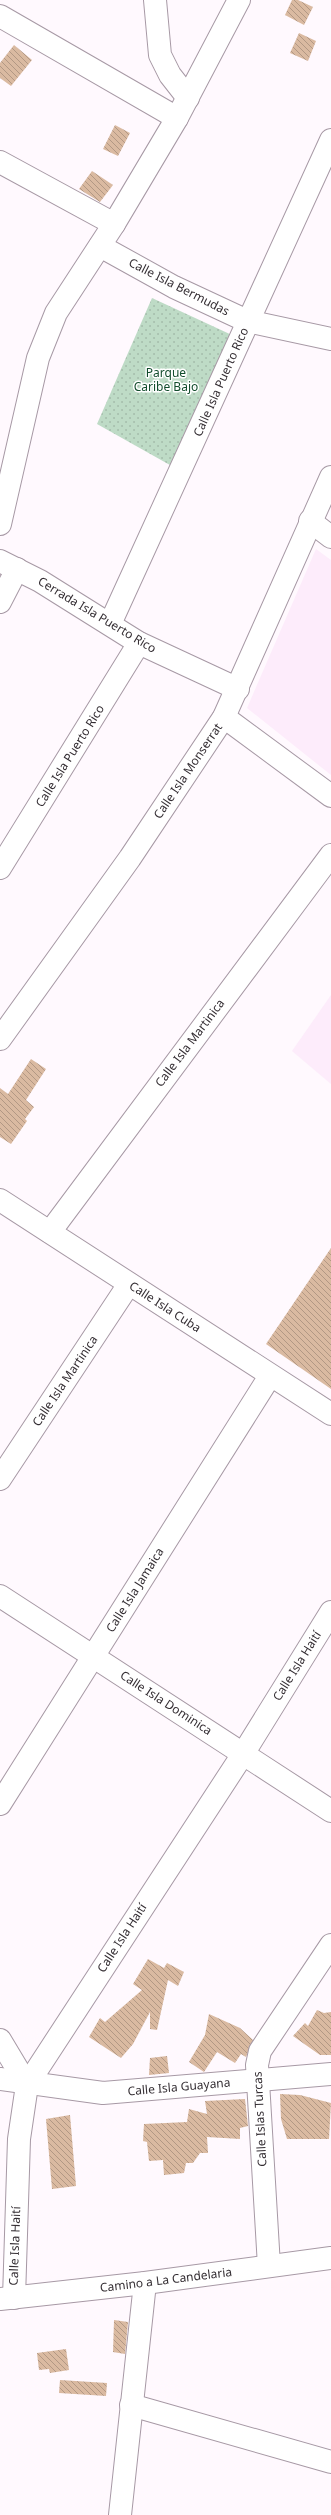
<svg xmlns="http://www.w3.org/2000/svg" width="331" height="2515" viewBox="0 0 331 2515" font-family="'Noto Sans',sans-serif">
  <style>
    .built { fill: #fdecfb }
    .park { fill: url(#park-dots) }
    .building { fill: url(#building-back-hatch) }
    .lines { fill: none; stroke-linecap: round; stroke-linejoin: round }
    .minor-casing { stroke: #a799a5; stroke-width: 24 }
    .minor { stroke: #fff; stroke-width: 22 }
    .labels { text-anchor: middle; stroke-width: 3; stroke-linejoin: round; paint-order: stroke }
    .street-label { font-size: 12px; fill: #342e33; stroke: #fff }
    .park-label { font-size: 12px; fill: #124c2c; stroke: #fff }
  </style>
  <defs>
    <pattern id="park-dots" width="8" height="8" patternUnits="userSpaceOnUse"><rect width="8" height="8" fill="#bedbc6"/><path d="M2 2h.1M6 6h.1" fill="none" stroke="#a4bcab" stroke-width="1.8" stroke-linecap="round"/></pattern>
    <pattern id="building-back-hatch" width="6" height="6" patternUnits="userSpaceOnUse"><rect width="6" height="6" fill="#dabaa1"/><path d="M-1 5l2 2M0 0l6 6M5-1l2 2" fill="none" stroke="#b29884"/></pattern>
  </defs>
  <rect width="100%" height="100%" fill="#fff9fe"/>
  <g class="built">
    <path d="M316,549L331,560V775L247,708Z"/>
    <path d="M331,995V1084L292,1051Z"/>
  </g>
  <path class="park" d="M152,298L234,336L177,469L97,424Z"/>
  <g class="building">
    <path d="M292,0H298L313,7L304,25L285,15Z"/>
    <path d="M299,33L316,41L308,61L290,53Z"/>
    <path d="M14,45L32,60L11,86L0,78V63Z"/>
    <path d="M115,125L130,133L118,156L103,149Z"/>
    <path d="M92,171L113,185L100,202L79,189Z"/>
    <path d="M31,1059L46,1069L26,1100L34,1107L25,1119L27,1121L11,1144L0,1137V1088L8,1094Z"/>
    <path d="M331,1248V1389L266,1344Z"/>
    <path d="M148,1959L164,1968L167,1963L184,1972L178,1986L168,1980L157,2030L150,2029V2012L133,2044L121,2058L89,2037L100,2018L105,2022L142,1990L133,1984Z"/>
    <path d="M317,2010L324,2013L331,2012V2055H320L293,2036L305,2023L308,2026Z"/>
    <path d="M209,2014L240,2028L253,2040L246,2057L241,2054L235,2063L217,2052L204,2072L189,2062L205,2035Z"/>
    <path d="M167,2056L169,2073L149,2075L150,2058Z"/>
    <path d="M280,2094L300,2095L331,2103L329,2139H287L281,2119Z"/>
    <path d="M245,2099L248,2126L240,2128V2139L207,2137L208,2153H200L193,2163H186L184,2173L164,2175L163,2160L149,2161L147,2142L143,2141L144,2124L187,2122L189,2109L207,2114L205,2101Z"/>
    <path d="M70,2115L76,2186L52,2189L46,2119Z"/>
    <path d="M114,2320L128,2322L125,2354L113,2352Z"/>
    <path d="M66,2349L69,2370L50,2373L49,2369L39,2370L37,2353Z"/>
    <path d="M60,2380L107,2383L106,2396L59,2393Z"/>
  </g>
  <g class="lines">
    <g class="minor-casing">
      <g id="minor">
        <path d="M155,0L160,55L170,75L188,98"/>
        <path d="M0,16L177,118"/>
        <path d="M0,162L114,224"/>
        <path d="M100,246L174,287L247,321L331,339"/>
        <path d="M310,521L331,537"/>
        <path d="M0,524L38,358L56,313L114,224L177,118L239,0"/>
        <path d="M0,561L40,581L139,643L238,689"/>
        <path d="M0,602L17,569"/>
        <path d="M110,624L331,140"/>
        <path d="M224,717L331,796"/>
        <path d="M0,868L139,643"/>
        <path d="M0,1039L130,858L224,717L331,477"/>
        <path d="M0,1200L331,1414"/>
        <path d="M50,1232L331,855"/>
        <path d="M0,1479L129,1284"/>
        <path d="M0,1596L331,1811"/>
        <path d="M0,1804L270,1376"/>
        <path d="M0,2040L27,2085"/>
        <path d="M0,2079L103,2093L331,2074"/>
        <path d="M269,2266L257,2065L260,2051L331,1945"/>
        <path d="M14,2298L19,2139L27,2085L243,1754L331,1612"/>
        <path d="M0,2299L145,2283L331,2258"/>
        <path d="M131,2405L331,2462"/>
        <path d="M120,2515L145,2283"/>
      </g>
    </g>
    <use href="#minor" class="minor"/>
  </g>
  <g class="labels">
    <g class="street-label">
      <text transform="translate(179 287) rotate(27)" y="4">Calle Isla Bermudas</text>
      <text transform="translate(221 382) rotate(-66)" y="4">Calle Isla Puerto Rico</text>
      <text transform="translate(97 615) rotate(31)" y="4">Cerrada Isla Puerto Rico</text>
      <text transform="translate(70 756) rotate(-58)" y="4">Calle Isla Puerto Rico</text>
      <text transform="translate(188 771) rotate(-56)" y="4">Calle Isla Monserrat</text>
      <text transform="translate(190 1043) rotate(-53)" y="4">Calle Isla Martinica</text>
      <text transform="translate(165 1307) rotate(33)" y="4">Calle Isla Cuba</text>
      <text transform="translate(65 1381) rotate(-56)" y="4">Calle Isla Martinica</text>
      <text transform="translate(135 1590) rotate(-58)" y="4">Calle Isla Jamaica</text>
      <text transform="translate(297 1666) rotate(-58)" y="4">Calle Isla Haití</text>
      <text transform="translate(166 1703) rotate(33)" y="4">Calle Isla Dominica</text>
      <text transform="translate(122 1938) rotate(-57)" y="4">Calle Isla Haití</text>
      <text transform="translate(179 2087) rotate(-5)" y="4">Calle Isla Guayana</text>
      <text transform="translate(260 2119) rotate(-93)" y="4">Calle Islas Turcas</text>
      <text transform="translate(15 2246) rotate(-88)" y="4">Calle Isla Haití</text>
      <text transform="translate(166 2280) rotate(-7)" y="4">Camino a La Candelaria</text>
    </g>
    <g class="park-label">
      <text x="166" y="377">Parque<tspan x="166" dy="14">Caribe Bajo</tspan></text>
    </g>
  </g>
</svg>
